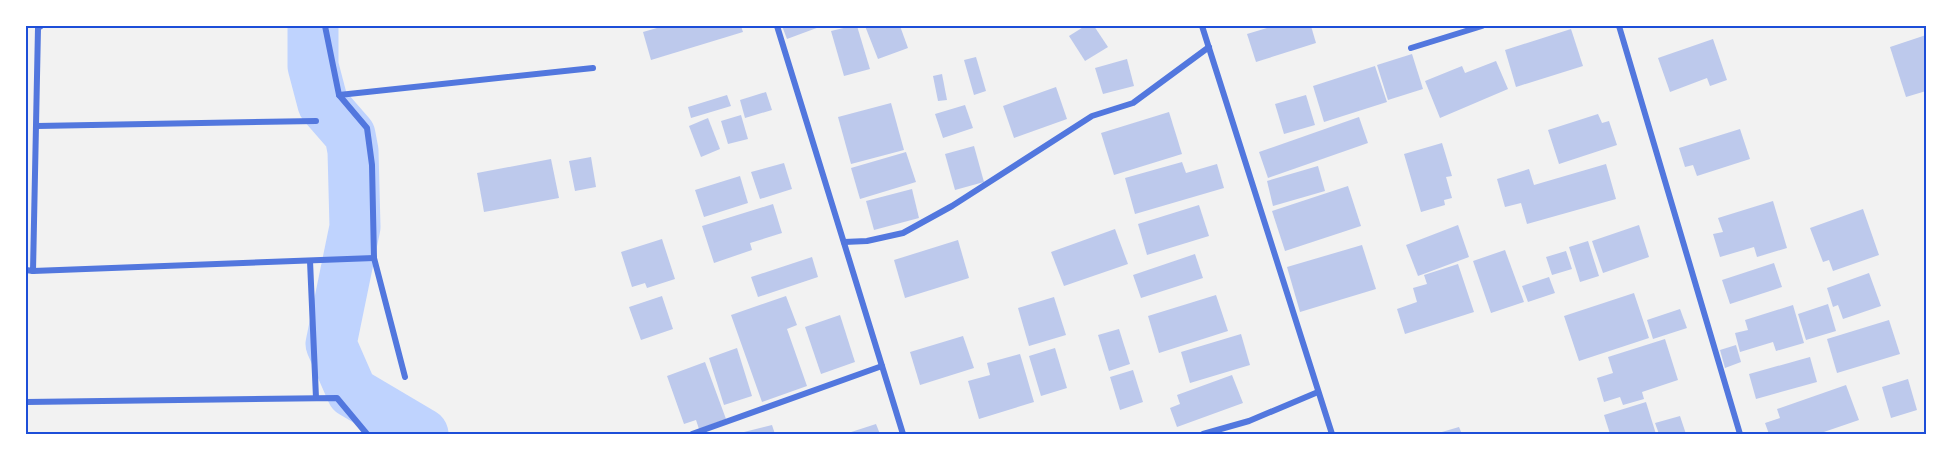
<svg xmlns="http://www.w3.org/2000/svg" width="1952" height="460" viewBox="0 0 1952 460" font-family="Lato,sans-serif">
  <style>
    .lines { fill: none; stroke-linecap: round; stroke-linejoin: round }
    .river { stroke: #bfd3fe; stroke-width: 51 }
    .building { fill: #bdc9ec }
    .minor { stroke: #5277de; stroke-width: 6 }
    .neatline { fill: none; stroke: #1d4ed8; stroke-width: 2 }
  </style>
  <rect width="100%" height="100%" fill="#f2f2f2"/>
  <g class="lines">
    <path class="river" d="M313,26V66L323,104L350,135L353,151L355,227L331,344L352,392L423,434"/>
  </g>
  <g class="building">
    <path d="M664,26H741L743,32L651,60L643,32Z"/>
    <path d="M782,26H822L787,39Z"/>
    <path d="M852,26H857L870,69L844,76L831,31Z"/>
    <path d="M865,26H900L908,48L878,59Z"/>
    <path d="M1085,26H1094L1108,47L1085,61L1069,36Z"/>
    <path d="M1274,26H1311L1316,43L1256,62L1247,34Z"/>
    <path d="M1571,29L1583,66L1516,87L1505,50Z"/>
    <path d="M1926,35V91L1906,97L1890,47Z"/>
    <path d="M1713,39L1727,80L1710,86L1707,78L1670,92L1658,58Z"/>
    <path d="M1412,54L1423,89L1388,100L1377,65Z"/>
    <path d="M976,57L986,91L974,95L964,60Z"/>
    <path d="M1127,59L1134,86L1103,94L1095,68Z"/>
    <path d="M1496,61L1508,89L1440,118L1425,81L1462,66L1465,73Z"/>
    <path d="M1375,66L1387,102L1324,122L1313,86Z"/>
    <path d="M942,74L947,100L938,101L933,76Z"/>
    <path d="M1056,87L1067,119L1014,138L1003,106Z"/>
    <path d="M766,92L772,110L745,118L740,100Z"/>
    <path d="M727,95L731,106L691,118L688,107Z"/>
    <path d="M1306,95L1315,125L1284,134L1275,104Z"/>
    <path d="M891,103L904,150L851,164L838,117Z"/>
    <path d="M965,105L973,128L943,138L935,114Z"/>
    <path d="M1169,112L1182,154L1114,175L1101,133Z"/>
    <path d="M1598,114L1602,123L1609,121L1617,145L1559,164L1548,130Z"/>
    <path d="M741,115L748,139L728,144L721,121Z"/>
    <path d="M1359,117L1368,143L1268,178L1259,152Z"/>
    <path d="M708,118L720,149L701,157L689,126Z"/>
    <path d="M1740,129L1750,159L1697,176L1693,165L1685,167L1679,148Z"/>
    <path d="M1442,143L1452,176L1446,177L1452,198L1444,200L1445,205L1421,212L1404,154Z"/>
    <path d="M974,146L984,182L955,190L945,154Z"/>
    <path d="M906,152L916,182L860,199L851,168Z"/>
    <path d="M591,157L596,187L575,191L569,161Z"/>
    <path d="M551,159L559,198L484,212L477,173Z"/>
    <path d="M1182,162L1186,173L1217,164L1224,188L1135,214L1125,178Z"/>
    <path d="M784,163L792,189L760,199L751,172Z"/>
    <path d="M1606,164L1616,199L1527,224L1521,203L1505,207L1497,179L1529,169L1534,185Z"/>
    <path d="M1318,166L1325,191L1273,206L1267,181Z"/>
    <path d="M740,176L748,203L704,217L695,190Z"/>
    <path d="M1348,186L1361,226L1285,251L1272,211Z"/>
    <path d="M912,189L919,218L874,230L866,201Z"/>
    <path d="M1773,201L1787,248L1757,257L1754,247L1720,257L1713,234L1723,232L1718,218Z"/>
    <path d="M773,204L782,233L750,243L752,250L714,263L702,226Z"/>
    <path d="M1199,205L1209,236L1147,255L1138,224Z"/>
    <path d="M1863,209L1879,255L1833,271L1829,260L1823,262L1810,228Z"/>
    <path d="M1458,225L1469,257L1418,276L1406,245Z"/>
    <path d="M1639,225L1649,257L1603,273L1592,241Z"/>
    <path d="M1115,229L1128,264L1064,286L1051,252Z"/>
    <path d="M662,239L675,279L647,288L645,283L632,287L621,252Z"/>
    <path d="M958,240L969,278L905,298L894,260Z"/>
    <path d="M1588,241L1599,276L1580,282L1569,247Z"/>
    <path d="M1362,245L1376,289L1300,312L1287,267Z"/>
    <path d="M1505,250L1524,302L1491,313L1473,261Z"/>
    <path d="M1566,251L1572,269L1552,275L1546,257Z"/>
    <path d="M1195,254L1203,278L1141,298L1133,275Z"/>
    <path d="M812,257L818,277L758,297L751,277Z"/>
    <path d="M1774,263L1782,287L1730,304L1722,280Z"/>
    <path d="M1458,264L1474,312L1405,334L1397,309L1417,302L1413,288L1427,284L1424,275Z"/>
    <path d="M1869,273L1881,306L1843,319L1838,305L1833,307L1827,288Z"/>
    <path d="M1549,277L1555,293L1528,302L1522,286Z"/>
    <path d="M1634,293L1649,338L1579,361L1564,316Z"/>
    <path d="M1216,295L1228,331L1159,353L1148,316Z"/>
    <path d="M662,296L673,329L641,340L629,307Z"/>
    <path d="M786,296L797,325L787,329L807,386L762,402L731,315Z"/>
    <path d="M1054,297L1066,335L1029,346L1018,308Z"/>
    <path d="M1828,304L1836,331L1806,340L1798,314Z"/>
    <path d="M1793,305L1804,343L1776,351L1773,342L1740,352L1735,333L1748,330L1745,320Z"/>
    <path d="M1680,309L1687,328L1653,339L1647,320Z"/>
    <path d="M840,315L855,362L821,374L805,327Z"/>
    <path d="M1889,320L1900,354L1837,373L1827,339Z"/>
    <path d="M1119,329L1130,364L1109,371L1098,335Z"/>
    <path d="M1241,334L1250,365L1190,383L1181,352Z"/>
    <path d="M963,336L974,368L920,385L910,352Z"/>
    <path d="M1665,339L1678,380L1642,392L1644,399L1623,405L1620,397L1604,402L1597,378L1613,373L1608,357Z"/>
    <path d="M1736,345L1741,362L1725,368L1720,350Z"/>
    <path d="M737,348L752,396L724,405L709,358Z"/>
    <path d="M1055,348L1067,388L1041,396L1029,356Z"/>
    <path d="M1020,354L1034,402L979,419L968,381L990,375L987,363Z"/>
    <path d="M1810,357L1817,382L1756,399L1749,374Z"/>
    <path d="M705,362L726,419L699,429L696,420L684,424L667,376Z"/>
    <path d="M1133,370L1143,402L1120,410L1110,377Z"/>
    <path d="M1232,375L1243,403L1177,427L1170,408L1180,404L1177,395Z"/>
    <path d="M1908,379L1917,410L1891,418L1882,387Z"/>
    <path d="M1846,385L1859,420L1818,434H1769L1765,423L1780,418L1777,409Z"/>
    <path d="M1646,402L1656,434H1610L1604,415Z"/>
    <path d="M1680,416L1686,434H1659L1655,423Z"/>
    <path d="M876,424L880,434H845Z"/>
    <path d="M772,425L775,434H736Z"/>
    <path d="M1459,427L1462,434H1435Z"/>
  </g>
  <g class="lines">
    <g class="minor">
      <path d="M325,26L339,95L367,128L372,165L374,258L405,377"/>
      <path d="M777,26L903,434"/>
      <path d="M1202,26L1332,434"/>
      <path d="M1619,26L1740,434"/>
      <path d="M1411,48L1482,26"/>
      <path d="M339,95L593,68"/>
      <path d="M37,126L316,121"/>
      <path d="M844,242L867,241L903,233L952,206L1092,116L1133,103L1209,47"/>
      <path d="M310,261L316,398"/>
      <path d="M26,270L33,271L38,28L41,26"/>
      <path d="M33,271L374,258"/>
      <path d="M26,402L337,398L367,434"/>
      <path d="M692,434L882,366"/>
      <path d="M1203,434L1249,421L1318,392"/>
    </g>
  </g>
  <rect width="1952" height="460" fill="none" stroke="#ffffff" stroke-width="54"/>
  <rect x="27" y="27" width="1898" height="406" class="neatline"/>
</svg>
